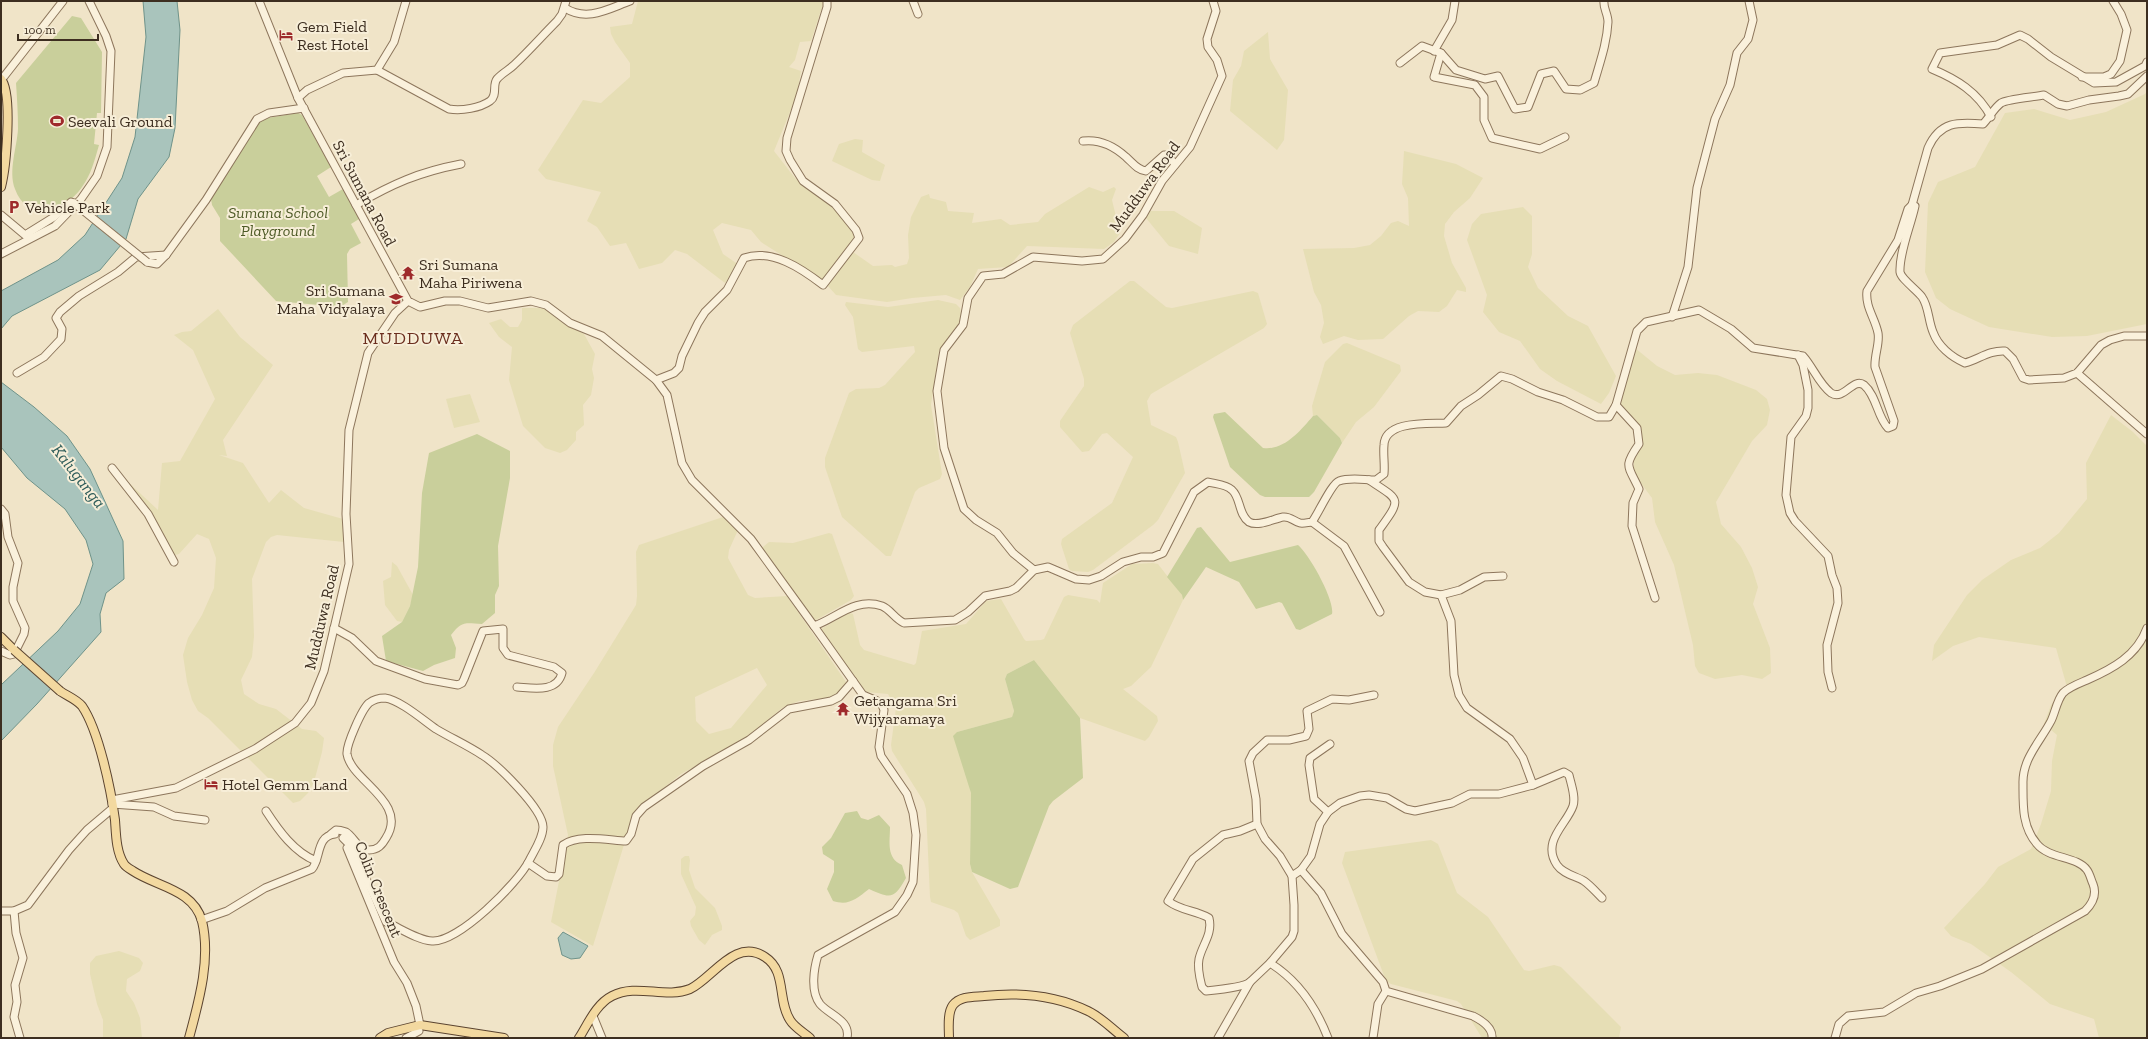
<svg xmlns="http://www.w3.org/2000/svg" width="2148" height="1039" viewBox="0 0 2148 1039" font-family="'Zilla Slab',serif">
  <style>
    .farmland { fill: #e6deb5; fill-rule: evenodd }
    .green { fill: #c9cf9b }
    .water { fill: #a9c4bc; stroke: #6f938a }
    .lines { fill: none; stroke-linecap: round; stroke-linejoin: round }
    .minor-casing { stroke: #8d765c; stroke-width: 9 }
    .major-casing { stroke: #5b4430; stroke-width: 10 }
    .minor { stroke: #faf1dc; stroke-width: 7 }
    .major { stroke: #f3d9a0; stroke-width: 8 }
    .minor-bridge-casing { stroke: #8d765c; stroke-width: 9; stroke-linecap: butt }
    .major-bridge-casing { stroke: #5b4430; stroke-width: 10; stroke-linecap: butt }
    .minor-bridge { stroke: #faf1dc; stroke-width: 7 }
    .major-bridge { stroke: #f3d9a0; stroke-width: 8 }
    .labels { text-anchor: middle; stroke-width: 4; stroke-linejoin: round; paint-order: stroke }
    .poi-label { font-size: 16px; fill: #3d2e20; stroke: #f7eed8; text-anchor: start }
    .street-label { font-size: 16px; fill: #3d2e20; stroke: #f7eed8 }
    .park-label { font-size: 16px; font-style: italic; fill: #4d5a26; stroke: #f7eed8 }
    .water-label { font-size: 17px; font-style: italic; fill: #2f5d5a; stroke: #f7eed8 }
    .quarter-label { font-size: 18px; letter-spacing: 1px; fill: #6b2e1e; stroke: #f7eed8 }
  </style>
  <rect width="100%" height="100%" fill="#f0e4c8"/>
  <g class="farmland">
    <path d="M638,1H824L811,41L800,42L795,60L789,67L801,71L797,95L774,151L795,178L814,194L831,204L860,237L824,282L761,242L751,230L722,223L713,230L723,254L739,265L725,283L687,254L675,250L662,263L639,269L626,243L610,246L597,227L587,221L601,192L546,179L538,170L583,100L601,103L630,77V63L615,42L611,34L610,27L632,24Z"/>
    <path d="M1268,32L1270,59L1288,90L1284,140L1277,150L1230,111L1233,80L1241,66L1244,51Z"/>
    <path d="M2147,91V324L2087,336L2052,337L1989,327L1950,309L1936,298L1925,272L1928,203L1938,182L1975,167L2005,113L2034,109L2070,120L2106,112L2145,94Z"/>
    <path d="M855,139L863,140L862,152L885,165L880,181L872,180L832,161L839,144Z"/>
    <path d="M1404,151L1456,164L1483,178L1470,198L1454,212L1445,224L1444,236L1452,263L1466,288V292L1457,290L1447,306L1439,312L1418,311L1409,316L1383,339L1358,340L1344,336L1323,344L1320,337L1324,323L1321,305L1314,292L1303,249L1354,248L1370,245L1381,236L1391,223L1398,221L1409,226L1408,198L1402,184Z"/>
    <path d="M1089,187L1103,192L1114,187L1116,189L1112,200L1120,233L1114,242L1104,249L1027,246L1008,267L978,269L970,287L960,300L946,295L912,298L887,302L836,295L827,285L853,252L873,266L892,265L895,267L907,264L909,258L908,235L911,217L921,197L929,194L930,198L946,202L948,211L974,213L972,223L1001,219L1010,225L1038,222L1045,214Z"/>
    <path d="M1523,207L1532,216V254L1528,267L1538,288L1568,316L1588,326L1616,376L1609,393L1601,404L1557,381L1540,369L1520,341L1499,332L1483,312L1487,295L1467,240L1472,224L1481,214Z"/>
    <path d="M1150,211H1174L1202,228L1198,254L1169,246L1146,218Z"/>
    <path d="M1130,281H1134L1166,307L1172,308L1253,291L1258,293L1267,324L1264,328L1151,394L1147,401L1151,425L1176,437L1178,442L1185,473L1158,520L1153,525L1093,570L1088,572L1072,571L1069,569L1061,544L1062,539L1112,503L1133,457L1107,433L1102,434L1089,451L1082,452L1060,427V421L1084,386V379L1070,333L1073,325Z"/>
    <path d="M938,300L956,304L960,308L962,320L939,351L931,405L942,474L940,479L919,488L915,492L891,556H886L842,517L825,467V458L849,393L856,389L879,388L885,385L915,352L914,346L862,352L858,349L853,317L845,305L846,302L888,307Z"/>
    <path d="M522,308H544L559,320L584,334L595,354L592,369L594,378L591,395L583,405L584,425L576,432V440L567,450L560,453L545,448L523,426L509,380L512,347L499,337L489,323L501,319L510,327H518L522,320Z"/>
    <path d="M218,309L240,337L273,365L223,440L227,456L219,455L243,463L269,503L281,490L304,508L343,519L344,542L277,535L271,537L266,542L252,579L254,636L252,657L241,680L244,694L259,704L276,709L302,729L316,731L324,738L322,752L314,782L308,793L300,801L293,803L208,718L198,711L192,700L187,682L183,655L188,638L202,615L214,588L216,558L209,539L197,534L179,554L175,555L172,553L146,505L128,482L158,510L162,463L180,461L215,399L193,350L174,335L182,332L191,331Z"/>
    <path d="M1347,343L1400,365L1401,371L1374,407L1356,422L1342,443L1340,438L1317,415L1313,416L1312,406L1325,362L1343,344Z"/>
    <path d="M1635,348L1657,366L1675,375L1698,373L1717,375L1756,390L1767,399L1770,410L1767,425L1752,441L1716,502L1721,524L1741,547L1752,568L1758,587L1753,604L1770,648L1771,673L1762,679L1742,675L1715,679L1699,673L1695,666L1693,645L1674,565L1655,522L1652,498L1634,474V456L1639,428L1620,404Z"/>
    <path d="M470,394L480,422L454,428L446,399Z"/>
    <path d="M2111,415L2133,432L2147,446V1038H2099L2094,1019L2050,1004L2011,972L1971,944L1951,936L1944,928L1985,884L1998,867L2031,849L2041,824L2051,791L2052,761L2057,735L2044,724L2051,705L2067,687L2056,648L1979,637L1953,646L1932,661L1934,645L1967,595L1982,580L2011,560L2040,548L2059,533L2087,499L2086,463Z"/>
    <path d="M723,517L738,530L729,550L728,558L748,595L755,598L787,596L846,682L838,695L827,698L799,701L782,708L746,738L681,774L634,812L593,946L551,922L568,835L553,766V745L558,727L594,673L636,605L637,596L636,552L639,545ZM757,668L767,685L731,728L709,734L696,721L695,697Z"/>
    <path d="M829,533L832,534L854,596L851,600L816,620L813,618L763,549V547L769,542L793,543Z"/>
    <path d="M392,562L397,566L413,595L410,606L402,622L397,621L385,605L383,581L391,577Z"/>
    <path d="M1153,563L1158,564L1182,595L1183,600L1151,667L1131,686L1123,689L1157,716L1158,721L1149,737L1145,741L1080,718L1034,660L1007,674L1005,679L1014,711L1012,717L957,732L971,793L970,864L972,872L1000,920V926L970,940L966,936L958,913L954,910L931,902L930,897L926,809L924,802L892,751L891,745L896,708L888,694L866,692L822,632L821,629L849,613L853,614L860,645L864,650L914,665L916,663L922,631L966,624L986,601L1001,599L1024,639L1026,641L1041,640L1044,639L1064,597L1068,595L1097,600L1100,603L1103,583L1132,564Z"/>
    <path d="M1431,840L1438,844L1457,893L1488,917L1524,970L1529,971L1554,965L1561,967L1621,1027L1619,1038H1482L1461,1004L1457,1001L1391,984L1386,981L1342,863L1345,852Z"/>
    <path d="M685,856H689L690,860L689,870L695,888L715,908L722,926V930L712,935L705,945L699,940L691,926L690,921L695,915L696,907L681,874V859Z"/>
    <path d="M119,951L139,958L143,963L140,971L127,979L126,991L134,1003L140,1018L142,1038H103V1020L97,1004L90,974V963L96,956Z"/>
  </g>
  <g class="green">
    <path d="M72,16L81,18L102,52L101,113H97L94,144L99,145C95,159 91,175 82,187C65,212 28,224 15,189C8,171 17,147 18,129C18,113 17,98 16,83Z"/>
    <path d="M298,113L302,115L331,167L317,176L329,197L343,189L359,219L351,224L361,243L350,249L347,254L348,302L340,307L276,301L220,241V218L212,205L211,199L258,122L262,119Z"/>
    <path d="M1225,412L1263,448C1284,451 1301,430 1313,416L1317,415L1340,438L1342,443L1314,492L1309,497H1265L1260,495L1230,467L1213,417L1214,414Z"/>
    <path d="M477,434L510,451V478L498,546L499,586L495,595V613L482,624C464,623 462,621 451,635L456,648L455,658L434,665L423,671L386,661L382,636L402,622L410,606L418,567L422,493L429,453Z"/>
    <path d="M1201,527L1230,562L1298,545C1309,554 1335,600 1332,614L1300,630L1296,629L1282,603L1279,602L1256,609L1239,582L1206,567L1183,600L1182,595L1167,577L1197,528Z"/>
    <path d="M1034,660L1080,718L1083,778L1053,801L1049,806L1018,887L1010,889L972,872L970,864L971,793L953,736L957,732L1012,717L1014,711L1005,679L1007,674Z"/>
    <path d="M857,811L861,818L868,820L879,815L890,827C890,842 886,858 902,865L906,878C894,899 891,899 869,889C856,899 849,906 833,901L827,889L834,872V861L823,854L822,847L831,838L845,813Z"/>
  </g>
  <g class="water">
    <path d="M143,1H177L180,30L175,128L169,157L138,199L126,239L100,270L12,316L1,329V291L58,260L85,235L122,178L135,137L146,37Z"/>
    <path d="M1,382L34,407L67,436L90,469L123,541L124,579L106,593L100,614L101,632L37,704L1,741V685L58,631L80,604L93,564L86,540L65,509L27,478L1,447Z"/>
    <path d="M563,932L588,946L580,958L571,959L562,955L558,938Z"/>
  </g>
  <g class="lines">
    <g class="minor-casing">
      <g id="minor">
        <path d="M259,1L298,98L408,301L420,307L445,301H460L488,308L531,301L546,305L570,323L602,336L656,380L667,395L682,463L692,480L751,539L814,626C837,618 855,597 882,606C890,609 895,619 904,623L955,620L968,612L985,596L1010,591L1016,588L1034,570L1048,567L1076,579L1089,580L1101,576L1123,562L1141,557H1153L1163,553L1194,492L1208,482C1215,484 1226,484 1232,490C1241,498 1238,514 1249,522C1258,527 1273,519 1283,517C1290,516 1293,521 1300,523C1303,524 1309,522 1312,522C1318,514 1332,483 1339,481C1350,477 1364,480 1376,480L1384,474C1385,464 1383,455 1384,445C1385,420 1429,424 1446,423L1461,406L1478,395L1501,376L1512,379L1538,392L1563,400L1597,417H1609L1616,405L1637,331L1646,322L1699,310L1731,329L1753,348L1803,356C1813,367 1819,384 1831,393C1844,401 1853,377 1864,385C1877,396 1877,417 1888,428L1893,426L1894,421L1875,367C1874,356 1880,343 1878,333C1875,318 1865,307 1867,291L1898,240L1908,209L1912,205L1915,206C1911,225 1899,253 1900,272C1901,279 1917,290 1922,297C1929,307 1928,320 1933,332C1938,346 1951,357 1965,363C1979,359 1990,350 2005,351L2013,359L2023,378L2029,380L2064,378L2077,373L2101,345L2110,340L2124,336H2147"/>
        <path d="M913,1L918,14"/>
        <path d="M565,8C587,22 608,9 630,1"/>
        <path d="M1434,51L1452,20L1455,1"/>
        <path d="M1441,53L1434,77L1475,85L1484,97V120L1492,138L1540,149L1565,137"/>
        <path d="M1400,63L1422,46L1441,53L1456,70L1485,79L1498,76L1515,109L1528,107L1541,74L1554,71L1566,89L1580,90L1594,83C1600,62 1607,43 1608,22C1608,14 1603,8 1604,1"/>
        <path d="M377,70L449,109C462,111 480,108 490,101C498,95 492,85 497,79C502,73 509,70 514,65C529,51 542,36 557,21L562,14L566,1"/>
        <path d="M2082,77H2104L2111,74L2120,61L2127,30L2121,14L2113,1"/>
        <path d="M2,79L63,1"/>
        <path d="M298,98L307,90L343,73L377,70L394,42L406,1"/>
        <path d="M1991,117C1978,92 1956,79 1932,69L1940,53L1997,45L2020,35L2028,39L2051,57L2094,83L2116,82L2145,66L2147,62"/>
        <path d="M1083,141C1100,139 1114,146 1126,157C1132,162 1137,170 1146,171L1164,155H1167L1175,164"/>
        <path d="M356,205C392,184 419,172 461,164"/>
        <path d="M1912,205L1928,148C1940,121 1958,122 1983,124C1989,118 1994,108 2001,103C2007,99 2034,97 2044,95L2058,104L2067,106L2089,100L2119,96L2128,94L2147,76"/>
        <path d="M1,215L25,235L54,217L71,202L74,203"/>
        <path d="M1,254L55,226L81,199L97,176L107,147L111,51L106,36L89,1"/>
        <path d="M147,262L157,264L166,255L206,200L257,119L269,113L304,108"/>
        <path d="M1672,317L1688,267L1697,188L1715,119L1730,85L1737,53L1748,39L1753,20L1749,1"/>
        <path d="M1798,355L1803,365L1808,390V408L1806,416L1791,437L1786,495L1790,513L1795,521L1828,556L1832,575L1837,588L1838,603L1827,645L1828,672L1832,688"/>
        <path d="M17,373L44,357L61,339L62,329L56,318L60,312L79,296L118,272L136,257L166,255"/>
        <path d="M2077,373L2147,434"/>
        <path d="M656,380L674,373L679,368L682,356L698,323L705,312L727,290L744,258C772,248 802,269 823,285L859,238L856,230L835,204L803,181L790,160L786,151L787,138L827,7V1"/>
        <path d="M1616,405L1637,428L1639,444C1623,467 1628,465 1639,489L1633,503L1632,526L1655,598"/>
        <path d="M112,468L148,514L174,562"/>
        <path d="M1369,480C1401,501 1402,498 1379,530V541L1383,547L1409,582L1425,592L1441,595L1460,590L1484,577L1503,576"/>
        <path d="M1,509L5,514L8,537L18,563L13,587V601L25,628L24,634L14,654L10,655L1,651"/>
        <path d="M1312,522L1344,546L1380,612"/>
        <path d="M1034,570L1013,553L997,533L976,520L964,509L944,448L937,391L944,350L963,325L968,298L983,276L1003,274L1033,257L1082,261L1103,259L1125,239L1143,215L1162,181L1190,147L1222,76L1217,60L1208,47L1207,39L1216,11L1213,1"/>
        <path d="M1441,595L1451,621L1454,675L1459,695L1467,708L1510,739L1523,758L1533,785"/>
        <path d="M814,626L863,695L877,701L882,705L884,710L879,747L881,756L907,794L913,813L916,835L913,882L907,895L895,912L818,955C814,968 810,991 820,1004C829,1015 851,1020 847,1038"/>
        <path d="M334,628L352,638L376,661L425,679L458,685L462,683L464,679L483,631L503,629V648L508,655L554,667L562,673C557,693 533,688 517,687"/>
        <path d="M112,800L176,788L255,749L295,723L311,703L324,671L349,564L346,514L349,430L368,353L395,313L408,301"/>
        <path d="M112,804L154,807L174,816L205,820"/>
        <path d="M266,811C279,831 294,852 316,861"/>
        <path d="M1328,812L1314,799L1309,765L1310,758L1330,744"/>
        <path d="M331,834L336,830C339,830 343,831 346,832C354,837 358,850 369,850C378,850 382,845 386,838C409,802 351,781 347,754C346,745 362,709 369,703C373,700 380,698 385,698C400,700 423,720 436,729C451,738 467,745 482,755C497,764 543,809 543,827C543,838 534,851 529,861C518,883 458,943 432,941C417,940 400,928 386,922L351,846L343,838"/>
        <path d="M347,848L394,962L407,983L416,1006L420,1025"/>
        <path d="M528,863L547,876L556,877L559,874L563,845C578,834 607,840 626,841L631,834L636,816L644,807L703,766L749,740L789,709L831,701L839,697L853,681"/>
        <path d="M1301,870L1321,893L1342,934L1383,982L1386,991L1473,1016C1481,1020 1493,1027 1492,1038"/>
        <path d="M1292,876L1301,870L1311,856L1320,824L1328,812L1340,803L1360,796L1369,795L1387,798L1406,809L1415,811L1452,803L1470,794H1499L1533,785L1564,772L1569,775C1571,784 1576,797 1573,806C1567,824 1541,841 1557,865C1563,874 1576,876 1584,881C1590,885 1596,892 1602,898"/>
        <path d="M1,911H14L28,905L69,850L87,830L113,808"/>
        <path d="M14,911L16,933L23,958L15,985L17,1002L14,1017L20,1038"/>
        <path d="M201,920L227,911L265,888L312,869C321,858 316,836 335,834"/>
        <path d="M1270,963C1299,981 1316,1007 1328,1038"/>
        <path d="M1250,982C1245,987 1216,990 1206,991L1202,987C1200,979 1197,968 1199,959C1202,945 1213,934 1209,918C1195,910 1181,911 1168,901L1193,859L1223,835L1240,831L1257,824"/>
        <path d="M593,1016L602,1038"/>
        <path d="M406,1038L419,1031L418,1025"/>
        <path d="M1218,1038L1250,982L1270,963L1292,937L1294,931V905L1292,876L1280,856L1265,839L1257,824L1256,799L1249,761L1253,753L1267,740H1289L1306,736L1309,729L1307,711L1332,699L1349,700L1374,695"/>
        <path d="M1373,1038L1378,1004L1386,991"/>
        <path d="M1835,1038L1839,1024L1848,1016L1884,1012L1916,993L1940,986L1982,969L2085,911C2093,903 2097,894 2093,884C2091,880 2090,874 2087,870C2077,856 2049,859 2037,844C2022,827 2023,805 2023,784C2022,759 2040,742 2051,721C2055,713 2057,700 2063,693C2069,687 2080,683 2087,680C2112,669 2137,656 2147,628"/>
      </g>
    </g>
    <g class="major-casing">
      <g id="major">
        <path d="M1,79C13,93 6,167 1,187"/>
        <path d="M1,637L14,650"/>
        <path d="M60,691C67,696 76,699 82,706C99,731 111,790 115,820C116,834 116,852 124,864C126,867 130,869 133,871C157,887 193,889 202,921C211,959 199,1001 189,1038"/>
        <path d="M380,1038L388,1033L420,1025L504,1038"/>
        <path d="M579,1038C588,1024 596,1004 612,996C637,983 665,999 690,989C713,978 735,937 765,957C787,971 777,1000 790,1020C794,1027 803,1032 810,1038"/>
        <path d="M949,1038C949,1029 947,1013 953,1005C960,996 973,997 984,996C1019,992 1055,995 1088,1011C1101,1017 1112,1029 1124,1038"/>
      </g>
    </g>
    <use href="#minor" class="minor"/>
    <use href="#major" class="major"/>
    <g class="minor-bridge-casing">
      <path id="minor-bridge" d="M74,203L147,262"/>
    </g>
    <g class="major-bridge-casing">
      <path id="major-bridge" d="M14,650L60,691"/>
    </g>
    <use href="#minor-bridge" class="minor-bridge"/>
    <use href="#major-bridge" class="major-bridge"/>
  </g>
  <defs>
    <g id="hotel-bare" transform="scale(1.08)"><path d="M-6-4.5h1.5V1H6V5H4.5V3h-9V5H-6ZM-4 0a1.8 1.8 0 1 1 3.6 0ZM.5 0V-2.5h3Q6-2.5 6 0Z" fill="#9e2a2b" stroke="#f7eed8" stroke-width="2.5" paint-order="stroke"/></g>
    <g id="stadium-bare" transform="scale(1.08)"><path d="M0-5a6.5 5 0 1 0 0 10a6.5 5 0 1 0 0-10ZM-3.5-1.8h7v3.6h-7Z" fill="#9e2a2b" stroke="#f7eed8" stroke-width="2.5" paint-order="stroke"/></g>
    <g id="parking-bare" transform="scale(1.08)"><path d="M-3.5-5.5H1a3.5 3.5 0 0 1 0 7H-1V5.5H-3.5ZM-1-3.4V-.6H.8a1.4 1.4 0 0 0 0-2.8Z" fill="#9e2a2b" stroke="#f7eed8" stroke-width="2.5" paint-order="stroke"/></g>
    <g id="temple-bare" transform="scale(1.08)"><path d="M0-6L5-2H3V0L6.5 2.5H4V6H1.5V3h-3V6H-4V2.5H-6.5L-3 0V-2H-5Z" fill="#9e2a2b" stroke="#f7eed8" stroke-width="2.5" paint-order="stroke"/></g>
    <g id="school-bare" transform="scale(1.08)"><path d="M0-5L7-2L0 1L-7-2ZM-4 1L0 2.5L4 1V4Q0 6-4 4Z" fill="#9e2a2b" stroke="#f7eed8" stroke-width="2.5" paint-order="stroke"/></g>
  </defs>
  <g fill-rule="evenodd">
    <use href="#hotel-bare" x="286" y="35"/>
    <use href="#stadium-bare" x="57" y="121"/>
    <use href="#parking-bare" x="14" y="207"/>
    <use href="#temple-bare" x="408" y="273"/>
    <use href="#school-bare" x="396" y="299"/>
    <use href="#temple-bare" x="843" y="709"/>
    <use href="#hotel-bare" x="211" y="784"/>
  </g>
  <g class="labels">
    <g class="poi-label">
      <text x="297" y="32">Gem Field<tspan x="297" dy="18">Rest Hotel</tspan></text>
      <text x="68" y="127">Seevali Ground</text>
      <text x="25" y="213">Vehicle Park</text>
      <text x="419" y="270">Sri Sumana<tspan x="419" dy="18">Maha Piriwena</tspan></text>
      <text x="385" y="296" text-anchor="end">Sri Sumana<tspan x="385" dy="18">Maha Vidyalaya</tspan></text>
      <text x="854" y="706">Getangama Sri<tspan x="854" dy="18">Wijyaramaya</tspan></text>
      <text x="222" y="790">Hotel Gemm Land</text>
    </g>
    <g class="street-label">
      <text transform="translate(1144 186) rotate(-54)" y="6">Mudduwa Road</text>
      <text transform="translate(365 193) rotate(62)" y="6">Sri Sumana Road</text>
      <text transform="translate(321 617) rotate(-77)" y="6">Mudduwa Road</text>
      <text transform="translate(379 889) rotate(68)" y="6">Colin Crescent</text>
    </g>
    <g class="park-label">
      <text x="278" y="218">Sumana School<tspan x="278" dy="18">Playground</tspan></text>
    </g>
    <g class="water-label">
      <text transform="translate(79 476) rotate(52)" y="6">Kaluganga</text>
    </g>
    <g class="quarter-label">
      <text x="413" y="344">MUDDUWA</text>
    </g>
  </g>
  <rect width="2148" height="1039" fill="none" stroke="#3d2e20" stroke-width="4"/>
  <path d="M18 34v6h80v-6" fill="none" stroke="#3d2e20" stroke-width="2"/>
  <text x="24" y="34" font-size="12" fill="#3d2e20" stroke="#f7eed8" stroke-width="3" paint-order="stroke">100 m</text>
</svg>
